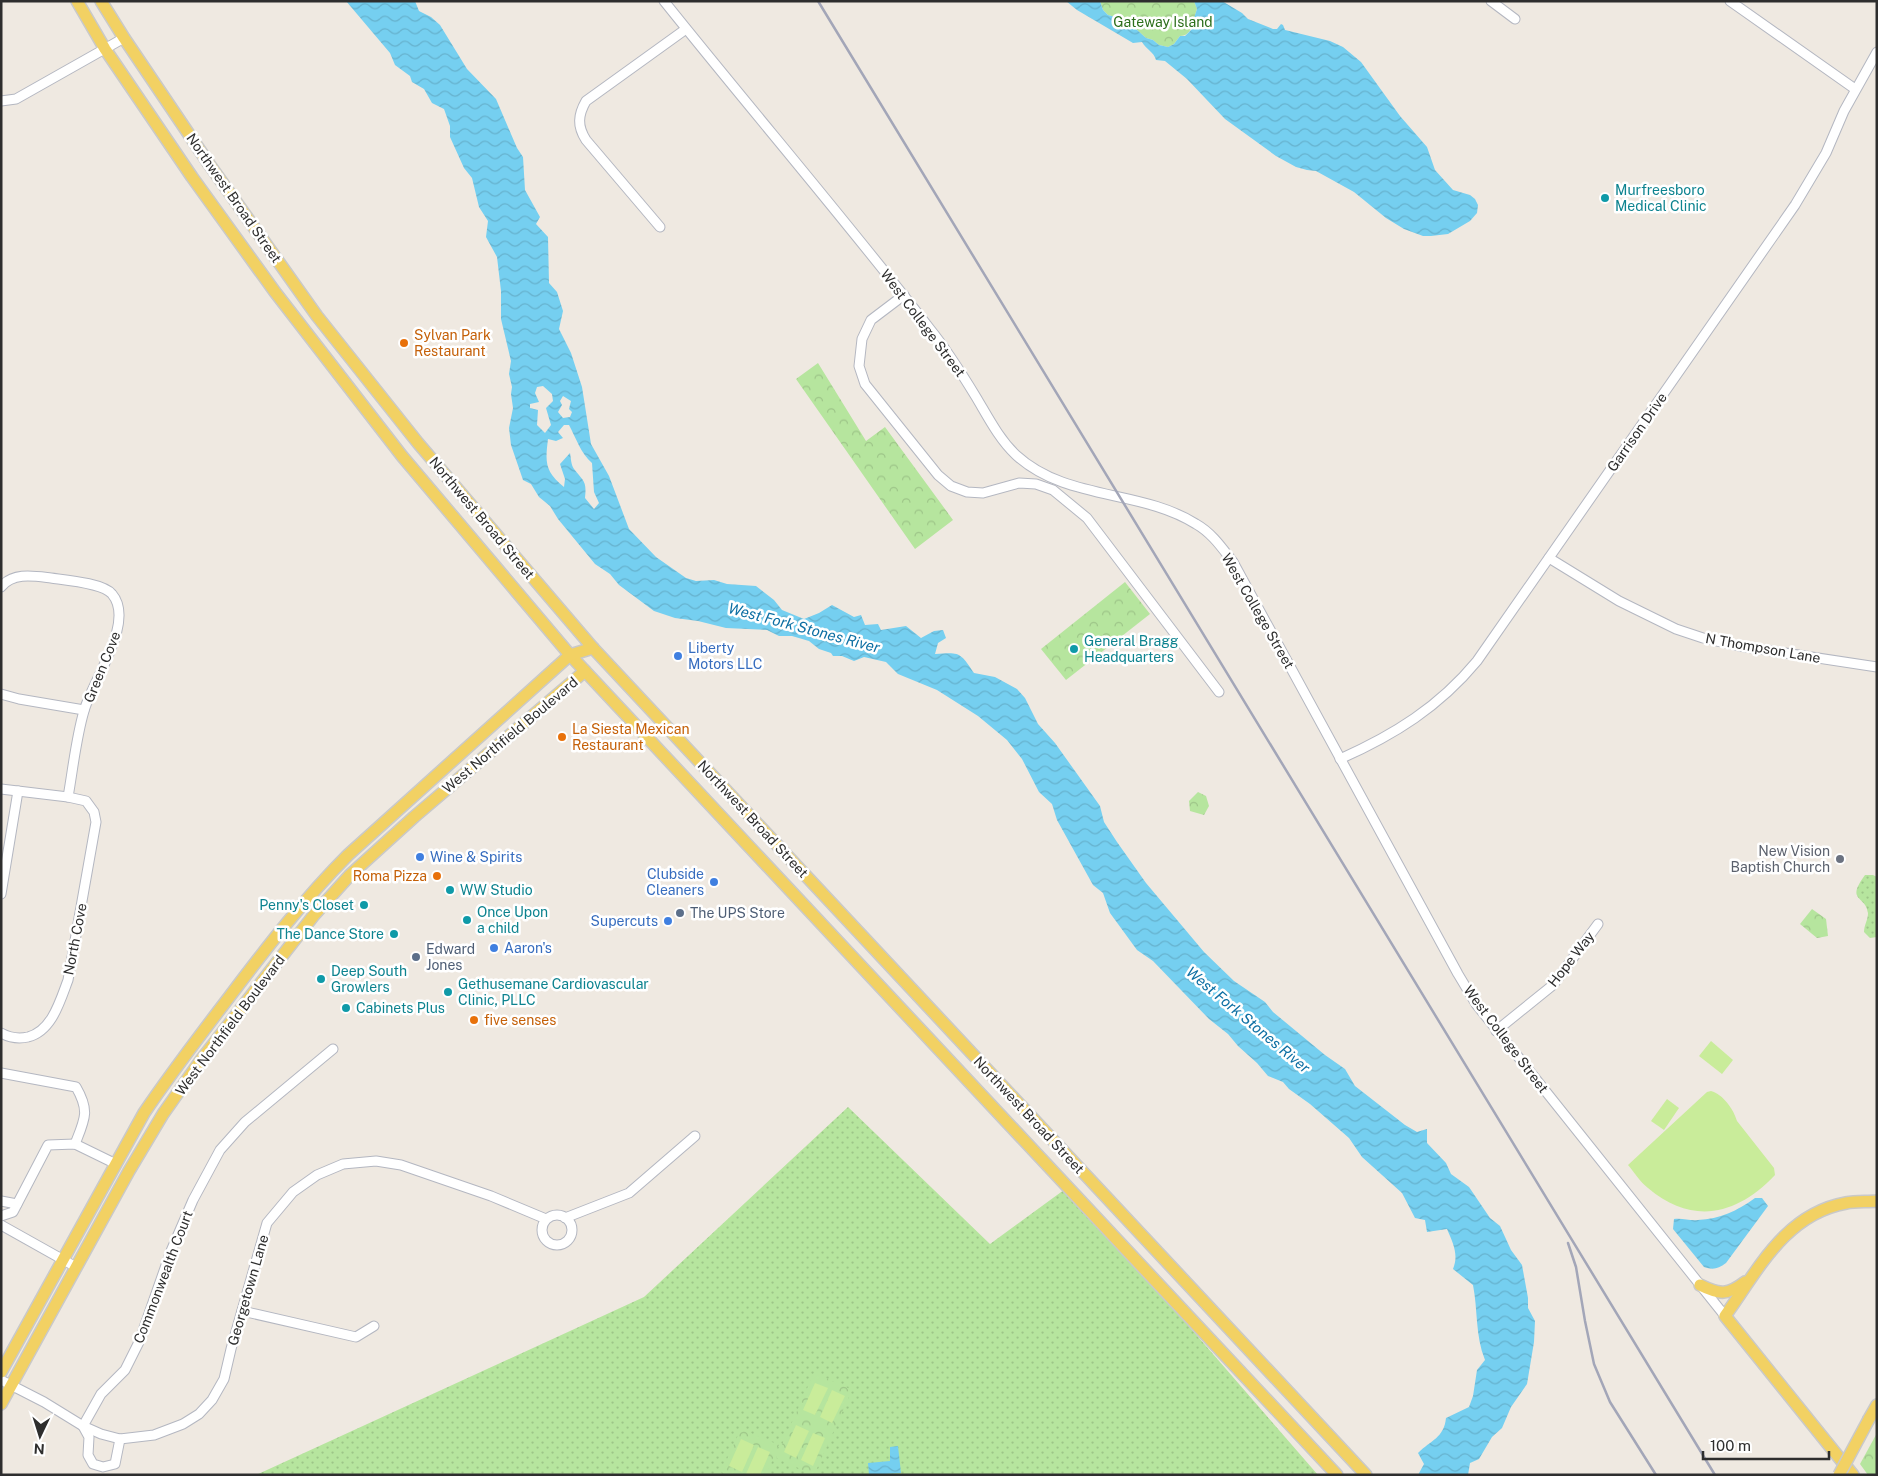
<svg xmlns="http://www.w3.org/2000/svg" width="1878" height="1476" viewBox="0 0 1878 1476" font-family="'Public Sans',sans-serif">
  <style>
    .grass { fill: url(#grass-dots) }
    .forest { fill: url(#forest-crowns) }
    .pitch { fill: #c9ec9a }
    .water { fill: url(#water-waves); fill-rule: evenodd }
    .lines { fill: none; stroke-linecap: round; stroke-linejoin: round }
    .minor-casing { stroke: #b4b7c1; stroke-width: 11 }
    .major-casing { stroke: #c9c9c9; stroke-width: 14 }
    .minor { stroke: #fff; stroke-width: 9 }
    .major { stroke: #f2d163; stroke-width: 11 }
    .rail { stroke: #a3a6b8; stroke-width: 2.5 }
    .major-bridge-casing { stroke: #c9c9c9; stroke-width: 14; stroke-linecap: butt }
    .major-bridge { stroke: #f2d163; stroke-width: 11 }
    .culture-dot { fill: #0f9aa8; stroke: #fff; stroke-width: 2 }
    .food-dot { fill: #e8710a; stroke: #fff; stroke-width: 2 }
    .shop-dot { fill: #3f7fe0; stroke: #fff; stroke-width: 2 }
    .worship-dot { fill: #6b7280; stroke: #fff; stroke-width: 2 }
    .service-dot { fill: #5c6f8a; stroke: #fff; stroke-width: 2 }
    .labels { text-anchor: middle; stroke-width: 5; stroke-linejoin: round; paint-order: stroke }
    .park-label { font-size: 14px; fill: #2c6e1b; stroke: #fff }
    .culture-label { font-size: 14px; fill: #0d838f; stroke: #fff; text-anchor: start }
    .street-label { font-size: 14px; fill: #2e2e2e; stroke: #fff }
    .food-label { font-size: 14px; fill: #c56008; stroke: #fff; text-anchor: start }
    .shop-label { font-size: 14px; fill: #366cbe; stroke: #fff; text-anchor: start }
    .worship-label { font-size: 14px; fill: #5b616d; stroke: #fff; text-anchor: end }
    .service-label { font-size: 14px; fill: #4e5e75; stroke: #fff; text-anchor: start }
    .water-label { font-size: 15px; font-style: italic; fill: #0d6fa3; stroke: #fff }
  </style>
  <defs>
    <pattern id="grass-dots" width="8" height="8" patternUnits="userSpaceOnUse" patternTransform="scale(1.25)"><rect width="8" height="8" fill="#b6e59e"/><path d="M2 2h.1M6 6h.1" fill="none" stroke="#9dc588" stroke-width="1.8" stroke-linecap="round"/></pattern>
    <pattern id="forest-crowns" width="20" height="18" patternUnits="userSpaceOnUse" patternTransform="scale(1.25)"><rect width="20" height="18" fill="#b6e59e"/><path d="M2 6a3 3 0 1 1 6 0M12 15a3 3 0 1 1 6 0" fill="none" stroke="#9dc588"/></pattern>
    <pattern id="water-waves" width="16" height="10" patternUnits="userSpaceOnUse" patternTransform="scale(1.25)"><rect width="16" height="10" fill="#75cff0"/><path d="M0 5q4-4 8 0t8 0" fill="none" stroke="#66b2ce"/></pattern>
  </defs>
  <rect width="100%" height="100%" fill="#efe9e1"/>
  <g class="grass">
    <path d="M1865,875H1873L1877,877V937L1870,938L1864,932C1864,925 1868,920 1868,913C1866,895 1845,902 1865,875Z"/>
    <path d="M848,1107L990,1244L1068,1187L1318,1475H256L644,1297Z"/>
  </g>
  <g class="forest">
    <path d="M1100,1H1194L1197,9C1193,20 1193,36 1180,36L1174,44L1168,47L1159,45L1153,40L1146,38L1126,20L1108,15L1103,10Z"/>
    <path d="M818,363L866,441L885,427L953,520L915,549L796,379Z"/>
    <path d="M1125,582L1150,614L1066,680L1041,649Z"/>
    <path d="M1198,792L1206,796L1209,806L1204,815L1190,811L1189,801Z"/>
    <path d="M1812,909L1826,919L1828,936L1817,938L1800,924Z"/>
    <path d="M814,1373L852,1390L814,1475L776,1458Z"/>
    <path d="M741,1429L779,1445L766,1475H728L721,1472Z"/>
    <path d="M1877,1433V1475H1868L1860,1464Z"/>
  </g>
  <g class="pitch">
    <path d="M1711,1041L1733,1060L1722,1074L1699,1056Z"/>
    <path d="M1711,1091C1723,1094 1734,1110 1737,1121L1774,1168L1775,1175C1737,1215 1693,1226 1648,1188C1640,1182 1635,1173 1628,1165L1707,1092Z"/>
    <path d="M1667,1099L1679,1108L1664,1130L1651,1121Z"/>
    <path d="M815,1383L828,1388L815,1415L803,1410Z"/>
    <path d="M832,1390L845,1396L832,1423L820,1417Z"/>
    <path d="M796,1425L809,1431L796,1458L784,1452Z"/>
    <path d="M813,1433L825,1438L813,1466L801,1460Z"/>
    <path d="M741,1439L754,1445L742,1472L729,1466Z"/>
    <path d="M758,1447L770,1452L760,1475L746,1474Z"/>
  </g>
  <g class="water">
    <path d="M346,1H415L419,11L431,17L440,25L467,69L496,99L517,148L523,157L525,190L540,217L536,224L548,237L549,283L557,292L563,311L559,329L571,353L582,387L591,444L609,476L629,529L656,557L686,578L696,581L714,580L727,584L756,586L774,600L782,610L804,619L819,613L832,605L854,617L861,615L865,625L878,624L881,630L906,626L921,638L934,631L943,630L946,638L938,643L935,654C960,652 960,652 974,673L995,677L1017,689L1025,698L1038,724L1055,743L1100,806L1104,822L1117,842L1146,883L1204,952L1234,981L1265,1002L1273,1012L1325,1055L1345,1069L1355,1086L1405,1125L1417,1132L1427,1129V1143L1446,1163L1451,1174L1469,1187L1490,1218L1500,1226L1511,1250L1522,1265L1528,1298V1308L1535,1321L1534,1342L1527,1384L1511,1407L1502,1428L1492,1437L1479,1459L1470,1463L1468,1475H1418L1424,1464L1418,1453C1431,1440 1444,1438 1446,1418L1469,1407L1473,1396L1477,1370L1485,1360C1475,1335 1478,1310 1473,1285L1453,1269C1459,1255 1453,1243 1447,1229L1427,1232L1425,1220L1415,1218L1402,1193L1362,1157L1349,1138L1310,1104L1289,1089L1283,1082L1268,1076L1257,1063L1238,1046L1228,1034L1209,1019L1153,961L1137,950L1110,913L1103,893L1093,885L1057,820L1052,804L1039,792L1022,759L1007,740L978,716L937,690L898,674L886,662L864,657L854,661L842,656H833L831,653L819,649L809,641L792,636H779L767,630L726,628L698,621L675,618L654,611L619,585L610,574L595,564L558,519L550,506L539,497L531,484L523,480L511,445L509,428L513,408L511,394L512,387L509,374L511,361L501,319V291L497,257L486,237L488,221L479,207L472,178L464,168L450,137V126L444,109L432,103L424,89L412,82L410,76L395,65L390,53ZM543,386L552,394L553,401L546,408L551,425L545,433L537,425L538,410L530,408V404L539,402L535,393L537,387ZM563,396L571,401L569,409L572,412L570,417L563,418L558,412L562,405L560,401ZM564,425H569C576,438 581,454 592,463L594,492L599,503L594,509L585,498C587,480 583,481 574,469C571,465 571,458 570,453L560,464L565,479L564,487C545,471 545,463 548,439L556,441L563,438L558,432Z"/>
    <path d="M1066,1H1100L1103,10L1108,15L1126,20L1146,38L1153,40L1159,45L1168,47L1174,44L1180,36H1185L1192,29V24L1197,9L1194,1H1222L1242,13L1248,19L1273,29H1277L1281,24L1283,25L1285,30L1330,41L1343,47L1361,62L1400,116L1427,147L1435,170L1453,190L1470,195L1475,199L1478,205L1477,213L1470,221L1448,234L1431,236H1423L1404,229L1386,218L1354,192L1316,171L1307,170L1296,167L1276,156L1225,119L1187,79L1165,61L1156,60C1154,52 1146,49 1142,42L1133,43L1077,10Z"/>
    <path d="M1755,1198H1762L1768,1206L1726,1263C1718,1269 1713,1270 1704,1267L1673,1229L1674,1219C1683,1218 1690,1221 1698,1220C1720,1219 1737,1211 1755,1198Z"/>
    <path d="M898,1446L901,1473L869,1475L868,1463L890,1461V1447Z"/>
  </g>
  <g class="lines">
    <g class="minor-casing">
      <g id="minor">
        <path d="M664,1C752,111 844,218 930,329C947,350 962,374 976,397C988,417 999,439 1016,455C1066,501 1141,489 1196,524C1212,533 1222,548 1233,562L1458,974L1476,1004L1725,1316"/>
        <path d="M1491,1L1515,19"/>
        <path d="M1730,1L1855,89"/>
        <path d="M1,101L16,99L124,38"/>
        <path d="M660,227L586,140C577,126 578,115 586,101L686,29"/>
        <path d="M904,295L871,320L862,339L859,366L865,384L938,475L951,486L967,492L983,493L1019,483L1036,484L1053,490L1087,518L1219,692"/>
        <path d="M1549,558L1619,601L1676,629L1703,638L1739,646L1877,667"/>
        <path d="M1,587C13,572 34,576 51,578C65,580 103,583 112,594C136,622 92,681 84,711C76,738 73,769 68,797"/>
        <path d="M1,694L19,699L84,710"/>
        <path d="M1340,759C1394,735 1439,707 1477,661L1795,205L1826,153L1844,111L1877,52"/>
        <path d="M1,789L68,797L86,801L94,812L96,822L68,980C60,1001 52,1031 28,1037C19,1039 10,1038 1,1033"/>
        <path d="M1,894L18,791"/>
        <path d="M1496,1031L1553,985L1598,924"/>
        <path d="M1,1073L76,1087C90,1111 85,1119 75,1144"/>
        <path d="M1,1201L17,1204"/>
        <circle cx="557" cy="1230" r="15"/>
        <path d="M1,1216L13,1212L48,1145L75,1144L116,1164"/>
        <path d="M565,1218L629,1193L695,1136"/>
        <path d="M1,1225L76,1267"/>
        <path d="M242,1311L356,1337L374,1326"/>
        <path d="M1,1380L44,1402L83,1426L101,1434L120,1439L154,1435L183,1424L199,1414L212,1400L224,1379L231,1349L267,1223L293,1192L317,1175L343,1164L376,1161L401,1165L491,1196L546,1219"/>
        <path d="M120,1439L115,1464L103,1467L93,1464L88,1455L89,1437L83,1426L101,1394L125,1370L139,1342L171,1251L193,1200L220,1150L245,1122L333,1049"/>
      </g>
    </g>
    <g class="major-casing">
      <g id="major">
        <path d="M77,1L105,49L192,177L275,292L402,456L570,655L1337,1475"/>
        <path d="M101,1L124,38L209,164L317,316L418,443L593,648L1366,1475"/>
        <path d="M1700,1285C1720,1295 1728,1295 1745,1282"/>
        <path d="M1,1372L144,1113C171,1073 201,1034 230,996C267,947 305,898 348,855L570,655L593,648"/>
        <path d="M1,1404L129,1171L163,1114L201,1060L314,915L350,875L414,817L585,671"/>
        <path d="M1869,1419L1877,1405"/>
        <path d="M1853,1475L1725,1316C1758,1270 1785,1214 1846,1203C1856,1201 1867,1202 1877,1201"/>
      </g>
    </g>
    <use href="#minor" class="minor"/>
    <use href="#major" class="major"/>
    <g class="rail">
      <path d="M818,1L1715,1475"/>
      <path d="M1568,1243L1576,1267L1585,1321L1594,1364L1610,1402L1656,1475"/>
    </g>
    <g class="major-bridge-casing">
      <path id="major-bridge" d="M1839,1475L1869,1419"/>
    </g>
    <use href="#major-bridge" class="major-bridge"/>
  </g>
  <g class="culture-dot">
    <circle cx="1605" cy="198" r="5"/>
    <circle cx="1074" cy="649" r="5"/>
    <circle cx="450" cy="890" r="5"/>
    <circle cx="364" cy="905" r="5"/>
    <circle cx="467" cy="920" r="5"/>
    <circle cx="394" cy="934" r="5"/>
    <circle cx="321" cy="979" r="5"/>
    <circle cx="448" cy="992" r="5"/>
    <circle cx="346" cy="1008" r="5"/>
  </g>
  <g class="food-dot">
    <circle cx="404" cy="343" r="5"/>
    <circle cx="562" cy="737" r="5"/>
    <circle cx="437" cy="876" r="5"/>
    <circle cx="474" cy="1020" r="5"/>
  </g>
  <g class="shop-dot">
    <circle cx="678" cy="656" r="5"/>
    <circle cx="420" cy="857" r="5"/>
    <circle cx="714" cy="882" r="5"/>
    <circle cx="668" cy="921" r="5"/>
    <circle cx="494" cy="948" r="5"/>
  </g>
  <circle class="worship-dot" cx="1840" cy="859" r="5"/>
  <g class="service-dot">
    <circle cx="680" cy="913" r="5"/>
    <circle cx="416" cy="957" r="5"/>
  </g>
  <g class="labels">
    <g class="park-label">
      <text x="1163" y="27">Gateway Island</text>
    </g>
    <g class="culture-label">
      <text x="1615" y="195">Murfreesboro<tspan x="1615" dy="16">Medical Clinic</tspan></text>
      <text x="1084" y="646">General Bragg<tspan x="1084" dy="16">Headquarters</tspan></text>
      <text x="460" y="895">WW Studio</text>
      <text x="354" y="910" text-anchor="end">Penny's Closet</text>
      <text x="477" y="917">Once Upon<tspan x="477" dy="16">a child</tspan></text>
      <text x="384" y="939" text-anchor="end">The Dance Store</text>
      <text x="331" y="976">Deep South<tspan x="331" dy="16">Growlers</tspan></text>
      <text x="458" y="989">Gethusemane Cardiovascular<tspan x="458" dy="16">Clinic, PLLC</tspan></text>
      <text x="356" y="1013">Cabinets Plus</text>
    </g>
    <g class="street-label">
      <text transform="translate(234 198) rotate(55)" y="5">Northwest Broad Street</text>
      <text transform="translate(923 323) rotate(53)" y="5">West College Street</text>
      <text transform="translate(1637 432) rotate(-55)" y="5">Garrison Drive</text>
      <text transform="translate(482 518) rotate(50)" y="5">Northwest Broad Street</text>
      <text transform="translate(1258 611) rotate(60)" y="5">West College Street</text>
      <text transform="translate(1763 648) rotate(10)" y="5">N Thompson Lane</text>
      <text transform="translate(102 667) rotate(-68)" y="5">Green Cove</text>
      <text transform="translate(510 735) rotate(-40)" y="5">West Northfield Boulevard</text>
      <text transform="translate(753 819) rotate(47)" y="5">Northwest Broad Street</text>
      <text transform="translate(75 939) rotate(-79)" y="5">North Cove</text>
      <text transform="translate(1571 959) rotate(-52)" y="5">Hope Way</text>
      <text transform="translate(230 1025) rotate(-53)" y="5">West Northfield Boulevard</text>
      <text transform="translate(1506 1039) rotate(53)" y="5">West College Street</text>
      <text transform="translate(1029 1115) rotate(47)" y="5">Northwest Broad Street</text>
      <text transform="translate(163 1277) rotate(-69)" y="5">Commonwealth Court</text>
      <text transform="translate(248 1290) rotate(-74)" y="5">Georgetown Lane</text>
    </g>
    <g class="food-label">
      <text x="414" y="340">Sylvan Park<tspan x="414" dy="16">Restaurant</tspan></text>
      <text x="572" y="734">La Siesta Mexican<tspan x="572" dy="16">Restaurant</tspan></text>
      <text x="427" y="881" text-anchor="end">Roma Pizza</text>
      <text x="484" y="1025">five senses</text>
    </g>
    <g class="shop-label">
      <text x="688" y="653">Liberty<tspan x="688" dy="16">Motors LLC</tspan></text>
      <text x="430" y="862">Wine &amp; Spirits</text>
      <text x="704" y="879" text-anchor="end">Clubside<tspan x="704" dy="16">Cleaners</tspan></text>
      <text x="658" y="926" text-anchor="end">Supercuts</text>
      <text x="504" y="953">Aaron's</text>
    </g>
    <g class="worship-label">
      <text x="1830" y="856">New Vision<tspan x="1830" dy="16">Baptish Church</tspan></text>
    </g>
    <g class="service-label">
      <text x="690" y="918">The UPS Store</text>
      <text x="426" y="954">Edward<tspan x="426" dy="16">Jones</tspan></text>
    </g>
    <g class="water-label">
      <text transform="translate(804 628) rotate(15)" y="5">West Fork Stones River</text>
      <text transform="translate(1248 1020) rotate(40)" y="5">West Fork Stones River</text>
    </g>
  </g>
  <rect width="1878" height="1476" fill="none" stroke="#2e2e2e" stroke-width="5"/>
  <g transform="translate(40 1436) rotate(184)" stroke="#ffffff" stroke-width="4" paint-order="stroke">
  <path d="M0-4L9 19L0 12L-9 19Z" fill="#2e2e2e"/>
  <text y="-8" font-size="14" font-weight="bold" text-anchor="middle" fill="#2e2e2e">N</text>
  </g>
  <path d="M1703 1451v8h126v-8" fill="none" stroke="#2e2e2e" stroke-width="2.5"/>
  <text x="1710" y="1451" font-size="15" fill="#2e2e2e" stroke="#ffffff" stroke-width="4" paint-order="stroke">100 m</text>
</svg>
